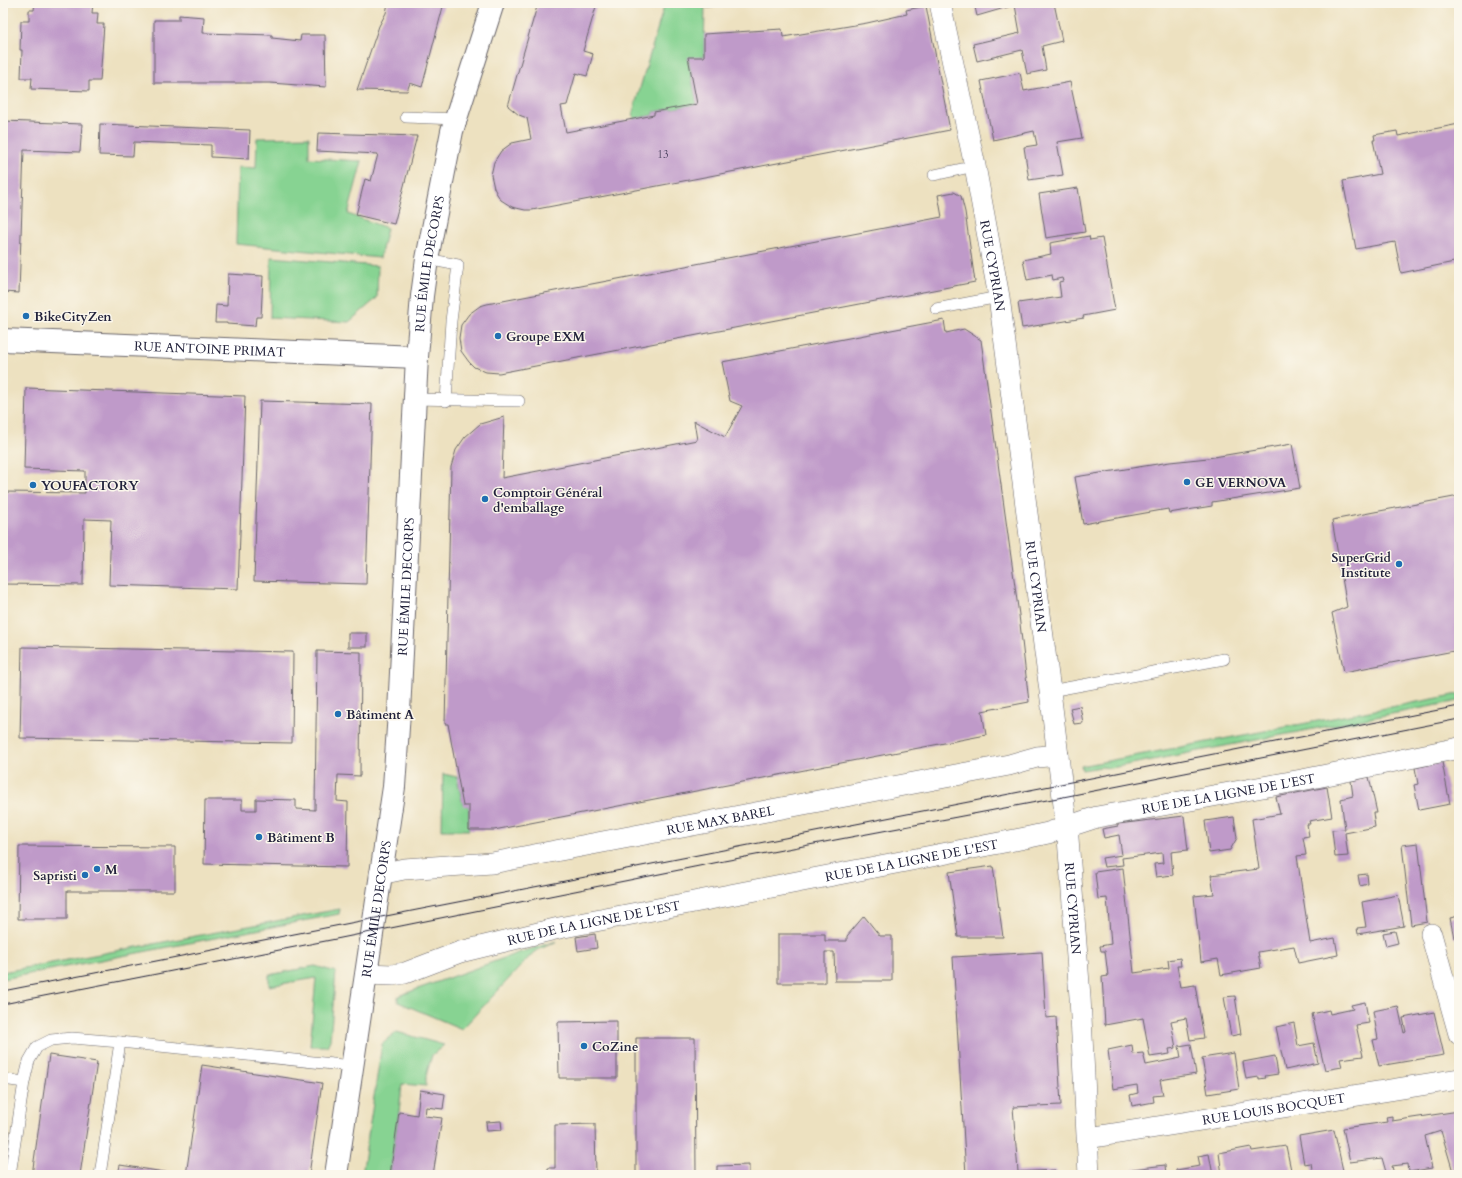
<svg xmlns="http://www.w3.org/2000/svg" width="1462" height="1178" viewBox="0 0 1462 1178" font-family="Cardo,serif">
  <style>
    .green { fill: #87d392; stroke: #547a66 }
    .building { fill: #bf9ac9 }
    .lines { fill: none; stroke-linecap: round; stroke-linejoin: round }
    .lane-casing { stroke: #69656a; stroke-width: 12 }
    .street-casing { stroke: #69656a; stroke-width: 22 }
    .secondary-casing { stroke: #69656a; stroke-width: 24 }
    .lane { stroke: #fff; stroke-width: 11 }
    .street { stroke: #fff; stroke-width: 21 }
    .secondary { stroke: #fff; stroke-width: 22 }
    .tram { stroke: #22223b; stroke-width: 1 }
    .poi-dot { fill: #1f6fb2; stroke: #fbf7ec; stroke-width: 1.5 }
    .labels { text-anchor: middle; stroke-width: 3; stroke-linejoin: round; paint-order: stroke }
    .number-label { font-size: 11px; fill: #49405e }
    .street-label { font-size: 13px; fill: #22223b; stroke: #fbf7ec }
    .poi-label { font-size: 13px; font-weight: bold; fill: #22223b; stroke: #fbf7ec; text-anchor: start }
  </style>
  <rect width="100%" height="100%" fill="#fbf7ec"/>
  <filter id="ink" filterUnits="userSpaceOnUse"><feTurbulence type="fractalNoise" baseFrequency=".025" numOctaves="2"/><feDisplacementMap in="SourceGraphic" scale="8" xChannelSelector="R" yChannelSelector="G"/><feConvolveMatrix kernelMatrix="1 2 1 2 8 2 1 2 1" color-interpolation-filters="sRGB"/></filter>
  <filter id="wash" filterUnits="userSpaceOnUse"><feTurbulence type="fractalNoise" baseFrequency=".012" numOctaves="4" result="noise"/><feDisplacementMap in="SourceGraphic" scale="16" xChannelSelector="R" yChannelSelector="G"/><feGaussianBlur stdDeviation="0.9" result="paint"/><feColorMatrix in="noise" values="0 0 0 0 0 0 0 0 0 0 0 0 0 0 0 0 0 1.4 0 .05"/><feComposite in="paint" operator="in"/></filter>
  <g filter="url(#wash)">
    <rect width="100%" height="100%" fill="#ede1c0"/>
    <g class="green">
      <path d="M665,3H705L704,57L688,58L697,104L654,112V115L634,119L633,112Z"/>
      <path d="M309,137V158L362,161L348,214L387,228L380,258L236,244L238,167L256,168L257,138Z"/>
      <path d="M271,257L378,266L377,298L349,322L270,318Z"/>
      <path d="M1459,694V701L1111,768L1101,767L1082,770L1081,766Z"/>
      <path d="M443,774L457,777L463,805L469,806V830H442Z"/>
      <path d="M340,909L339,914L3,979V972Z"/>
      <path d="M557,941L534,952L462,1029L398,1002V996L518,953Z"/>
      <path d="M315,966L336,972L330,1040L327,1046H310L316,978L269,986V975Z"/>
      <path d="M397,1032L444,1045L432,1055L426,1076V1086L402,1084L399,1112L390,1175H362L382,1044Z"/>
    </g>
    <g id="blocks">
      <g class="building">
        <path d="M35,3H93L92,13H98L97,24H104L100,81H89V91L31,89L32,78H21L22,50H20L21,21H29V10H34Z"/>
        <path d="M388,3H444L422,87L410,83L407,91L357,90L379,26L386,13Z"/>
        <path d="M538,3H597L583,51L593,54L587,76L576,73L567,105L561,106L566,132L654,115V112L697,104L688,57H704V34L782,29L783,37L867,23L907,14L906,10L926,6L950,130L532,210H525L512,207L501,200L497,194L494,188L491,175L494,162L501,151L512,143L531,139L527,118L519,115L508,106Z"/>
        <path d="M705,3H755V4L705,7Z"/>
        <path d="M974,3H1054L1062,41L1042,46L1046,70L1027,74L1022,50L977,61L973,44L1020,33L1015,5L977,16Z"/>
        <path d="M179,15L204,17L203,33L272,35V38L300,41L301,35H325L326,87L270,83H154V20H179Z"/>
        <path d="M1020,73L1024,91L1070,82L1082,138L1057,142L1063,175L1029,180L1024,147L1037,145L1034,131L993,140L981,81Z"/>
        <path d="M3,121L82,124L80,152L24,150L19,293L3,292Z"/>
        <path d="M100,124L250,130L249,159L211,157V145L134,142L133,156L99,155Z"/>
        <path d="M1459,124V261L1401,273L1395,242L1356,249L1343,181L1380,174L1373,140H1375L1374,135L1397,131L1398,136Z"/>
        <path d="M318,133L417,136L394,224L356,215L365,179L371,181L378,154L317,151Z"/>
        <path d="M1078,188L1085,232L1046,238L1039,194Z"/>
        <path d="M954,192L961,196L965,212L975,282L499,373L486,372L474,367L469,362L461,351L459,338L461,325L469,314L480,306L487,304L942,217L938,195Z"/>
        <path d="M1089,236L1090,240L1102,238L1115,310L1083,316L1084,318L1022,328L1018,303L1061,297L1059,282L1063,281L1062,278L1053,280L1052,275L1027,280L1023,260L1051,254L1050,243Z"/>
        <path d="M228,274L263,276L261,317H256L255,326L227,324V323H215L216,305L227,306Z"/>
        <path d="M944,320L946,333L964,329L981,340L1019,615L1029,702L982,711L986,735L494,830H469V806H463L448,724H445L451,467L456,450L465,437L480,424L504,417L502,478L697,440L694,421L725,437L742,406L730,401L722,362Z"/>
        <path d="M26,388L245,396L238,589L109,585L111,520L84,519L83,585L3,584V492L85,493V471L24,469Z"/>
        <path d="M260,401L372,404L366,584L254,581Z"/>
        <path d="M1292,444L1300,488L1212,502V506L1169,513L1168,509L1083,524L1075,477L1170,462L1208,458Z"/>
        <path d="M1459,496V650L1344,672L1332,613L1347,607L1332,520Z"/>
        <rect x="348" y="633" width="19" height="14"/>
        <path d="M22,647L293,652L292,743L20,738Z"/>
        <path d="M317,651L361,652L360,776L338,775L337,801L348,802L347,867L204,864L205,800H242V810H256V799L296,800V809L315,810Z"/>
        <path d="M1080,706L1083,723L1074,724L1070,708Z"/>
        <path d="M1459,760V787L1458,788L1455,761Z"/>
        <path d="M1442,762L1450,804L1419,810L1414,785L1418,784L1415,768Z"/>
        <path d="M1369,777L1377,813H1373L1375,827L1345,833L1348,856L1335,857L1332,830L1345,829L1341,799L1353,796L1351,781Z"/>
        <path d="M1327,787L1332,817L1309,821L1310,824H1307L1309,836L1303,837L1306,855L1297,856L1310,943L1335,938L1338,955L1298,963L1294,946L1258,952L1261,968L1221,975L1218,959L1201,962L1194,896L1214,894L1211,875L1259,869L1252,819L1280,814L1276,797Z"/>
        <path d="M1184,816L1188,850L1171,852L1173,875L1156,877L1154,864L1163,863L1162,853L1122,858L1123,865L1104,867L1102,858L1122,855L1119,835L1104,838L1102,829L1118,826V824Z"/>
        <path d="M1234,817L1237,838L1230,850L1209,853L1205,821Z"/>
        <path d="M1418,843L1427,922L1411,925L1402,845Z"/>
        <path d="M19,846L175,847V891H67V919H18Z"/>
        <path d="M993,866L1003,937H958L949,872Z"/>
        <path d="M1123,868L1134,973L1169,968L1168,960L1180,958L1181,966H1177L1181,987L1195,985L1204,1038L1190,1040L1186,1018L1171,1021L1176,1048L1169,1049L1170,1054L1150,1057L1143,1018L1105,1025L1102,977L1108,976L1105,951H1101L1100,946L1111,944L1107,898L1098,899L1095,872Z"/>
        <path d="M1367,874L1368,884L1360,886L1358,875Z"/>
        <path d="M1398,895L1404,926L1358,934L1357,928L1366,927L1362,902Z"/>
        <path d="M864,916L880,936H892V981H835L834,952H825V983H778V934H825V941H847V936Z"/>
        <path d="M1459,916V947L1456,938H1454L1450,918Z"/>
        <path d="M1395,931L1398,943L1386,946L1383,933Z"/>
        <path d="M595,934L597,948L578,951L576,937Z"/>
        <path d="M1042,952L1046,1018L1056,1017L1061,1105L1013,1107L1018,1172L1055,1170L1056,1175H966L953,957Z"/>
        <path d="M1235,996L1241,1034L1231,1036L1224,997Z"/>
        <path d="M1365,1002L1369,1023L1356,1025L1363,1056L1340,1059L1342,1067L1325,1070L1312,1014L1329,1010L1330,1014L1353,1009L1351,1005Z"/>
        <path d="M1398,1006L1404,1033L1406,1032L1403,1018L1434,1012L1444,1055L1379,1066L1373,1040L1378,1039L1373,1011Z"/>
        <path d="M617,1021V1078H559L558,1022Z"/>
        <path d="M1294,1023L1298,1046L1314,1043L1318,1063L1285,1070L1276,1027Z"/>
        <path d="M636,1038H695L696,1175H636Z"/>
        <path d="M1191,1044L1196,1074L1160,1080L1163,1095L1153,1096L1154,1102L1132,1106L1130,1095L1138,1093L1137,1085L1113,1089L1108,1050L1132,1045L1133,1054L1143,1053L1146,1065L1181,1058L1179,1046Z"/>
        <path d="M1234,1053L1239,1089L1208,1094L1202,1058Z"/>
        <path d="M49,1055L97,1062L80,1175H32Z"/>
        <path d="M1275,1056L1278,1074L1265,1076L1266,1078L1259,1079V1077L1246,1079L1243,1062Z"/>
        <path d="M202,1065L322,1083L309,1175H186Z"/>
        <path d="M420,1090L445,1094L443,1109L426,1107L425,1116L442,1118L433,1175H390L399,1112L417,1115Z"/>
        <path d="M1459,1111V1175H1454L1441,1131L1425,1136L1432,1168L1409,1172L1408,1164L1392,1166L1394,1175H1371L1386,1172L1382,1158L1350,1162L1343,1128L1387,1122L1386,1117L1392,1116V1121Z"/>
        <path d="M501,1121L502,1130L487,1131L486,1122Z"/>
        <path d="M595,1124L596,1175H548V1168H555V1125Z"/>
        <path d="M1334,1130L1344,1175H1313L1311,1163L1304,1164L1299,1136Z"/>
        <path d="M1286,1146L1292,1175H1222L1219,1153L1251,1147L1252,1151Z"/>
        <path d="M1209,1154L1213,1175H1176V1170L1200,1166L1198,1156Z"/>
        <path d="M120,1165L177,1174V1175H118Z"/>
        <path d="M749,1165V1175H717V1166Z"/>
        <path d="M1165,1165L1166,1175H1125L1124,1172L1133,1171V1169Z"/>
      </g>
    </g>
  </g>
  <g filter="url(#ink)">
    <use href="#blocks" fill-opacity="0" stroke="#69656a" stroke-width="1"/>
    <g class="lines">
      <g class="lane-casing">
        <g id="lane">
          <path d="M406,117L456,119"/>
          <path d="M934,175L975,166"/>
          <path d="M427,259L458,265L451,321L446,401"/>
          <path d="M936,309L999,297"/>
          <path d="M414,399L519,401"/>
          <path d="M1050,691L1224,659"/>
          <path d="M3,1079L24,1082"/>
          <path d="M10,1175L24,1082L29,1061L37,1047L51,1040L72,1038L120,1042L352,1066"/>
          <path d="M100,1175L120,1042"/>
        </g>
      </g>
      <g class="street-casing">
        <g id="street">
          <path id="s1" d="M940,3L975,166L999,297L1050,691L1068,838L1080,997L1089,1175"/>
          <path id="s2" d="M380,874L404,869L492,863L1009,765L1037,757L1058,755"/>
          <path d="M1431,934L1459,1034"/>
          <path id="s3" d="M366,974L392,975L405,973L460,952L559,928L1025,838L1048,833L1097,817L1307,779L1459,748"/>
          <path id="s4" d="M1088,1138L1459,1079"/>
        </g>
      </g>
      <g class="secondary-casing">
        <g id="secondary">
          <path id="s5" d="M3,340L417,357"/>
          <path id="s6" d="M336,1175L394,787L399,712L417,357L422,296L427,259L452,131L493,3"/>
        </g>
      </g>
      <use href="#lane" class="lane"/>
      <use href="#street" class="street"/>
      <use href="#secondary" class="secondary"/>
      <g class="tram">
        <path d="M3,991L1459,706"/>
        <path d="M3,1004L341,938L724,861L1063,797L1459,719"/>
      </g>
    </g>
  </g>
  <g class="poi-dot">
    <circle cx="26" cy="316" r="4"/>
    <circle cx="498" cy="336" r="4"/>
    <circle cx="1187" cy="482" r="4"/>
    <circle cx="33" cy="485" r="4"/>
    <circle cx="485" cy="499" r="4"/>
    <circle cx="1399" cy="564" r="4"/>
    <circle cx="338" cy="714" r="4"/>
    <circle cx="259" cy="837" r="4"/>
    <circle cx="97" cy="869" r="4"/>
    <circle cx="85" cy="875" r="4"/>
    <circle cx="584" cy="1046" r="4"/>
  </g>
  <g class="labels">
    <g class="number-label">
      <text x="663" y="158">13</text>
    </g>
    <g class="street-label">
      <text dy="5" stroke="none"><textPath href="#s6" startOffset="917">RUE ÉMILE DECORPS</textPath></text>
      <text dy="5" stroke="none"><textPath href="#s1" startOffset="268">RUE CYPRIAN</textPath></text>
      <text dy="5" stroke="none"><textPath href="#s5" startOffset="207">RUE ANTOINE PRIMAT</textPath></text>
      <text dy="5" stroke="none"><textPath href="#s1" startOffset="592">RUE CYPRIAN</textPath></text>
      <text dy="5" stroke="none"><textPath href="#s6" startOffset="593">RUE ÉMILE DECORPS</textPath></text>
      <text dy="5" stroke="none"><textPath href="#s3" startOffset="883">RUE DE LA LIGNE DE L'EST</textPath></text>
      <text dy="5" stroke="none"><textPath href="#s2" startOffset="345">RUE MAX BAREL</textPath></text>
      <text dy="5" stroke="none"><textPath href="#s3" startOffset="559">RUE DE LA LIGNE DE L'EST</textPath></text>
      <text dy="5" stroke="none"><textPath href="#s1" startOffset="916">RUE CYPRIAN</textPath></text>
      <text dy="5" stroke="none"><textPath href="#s6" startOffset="269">RUE ÉMILE DECORPS</textPath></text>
      <text dy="5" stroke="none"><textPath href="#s3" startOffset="235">RUE DE LA LIGNE DE L'EST</textPath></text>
      <text dy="5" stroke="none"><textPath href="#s4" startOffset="188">RUE LOUIS BOCQUET</textPath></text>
    </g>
    <g class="poi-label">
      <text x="34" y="321">BikeCityZen</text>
      <text x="506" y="341">Groupe EXM</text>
      <text x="1195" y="487">GE VERNOVA</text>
      <text x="41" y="490">YOUFACTORY</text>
      <text x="493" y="497">Comptoir Général<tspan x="493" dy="15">d'emballage</tspan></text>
      <text x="1391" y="562" text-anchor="end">SuperGrid<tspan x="1391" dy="15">Institute</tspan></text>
      <text x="346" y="719">Bâtiment A</text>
      <text x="267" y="842">Bâtiment B</text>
      <text x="105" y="874">M</text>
      <text x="77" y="880" text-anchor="end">Sapristi</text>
      <text x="592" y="1051">CoZine</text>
    </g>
  </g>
  <rect width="1462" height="1178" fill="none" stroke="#fbf7ec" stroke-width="16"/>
</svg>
